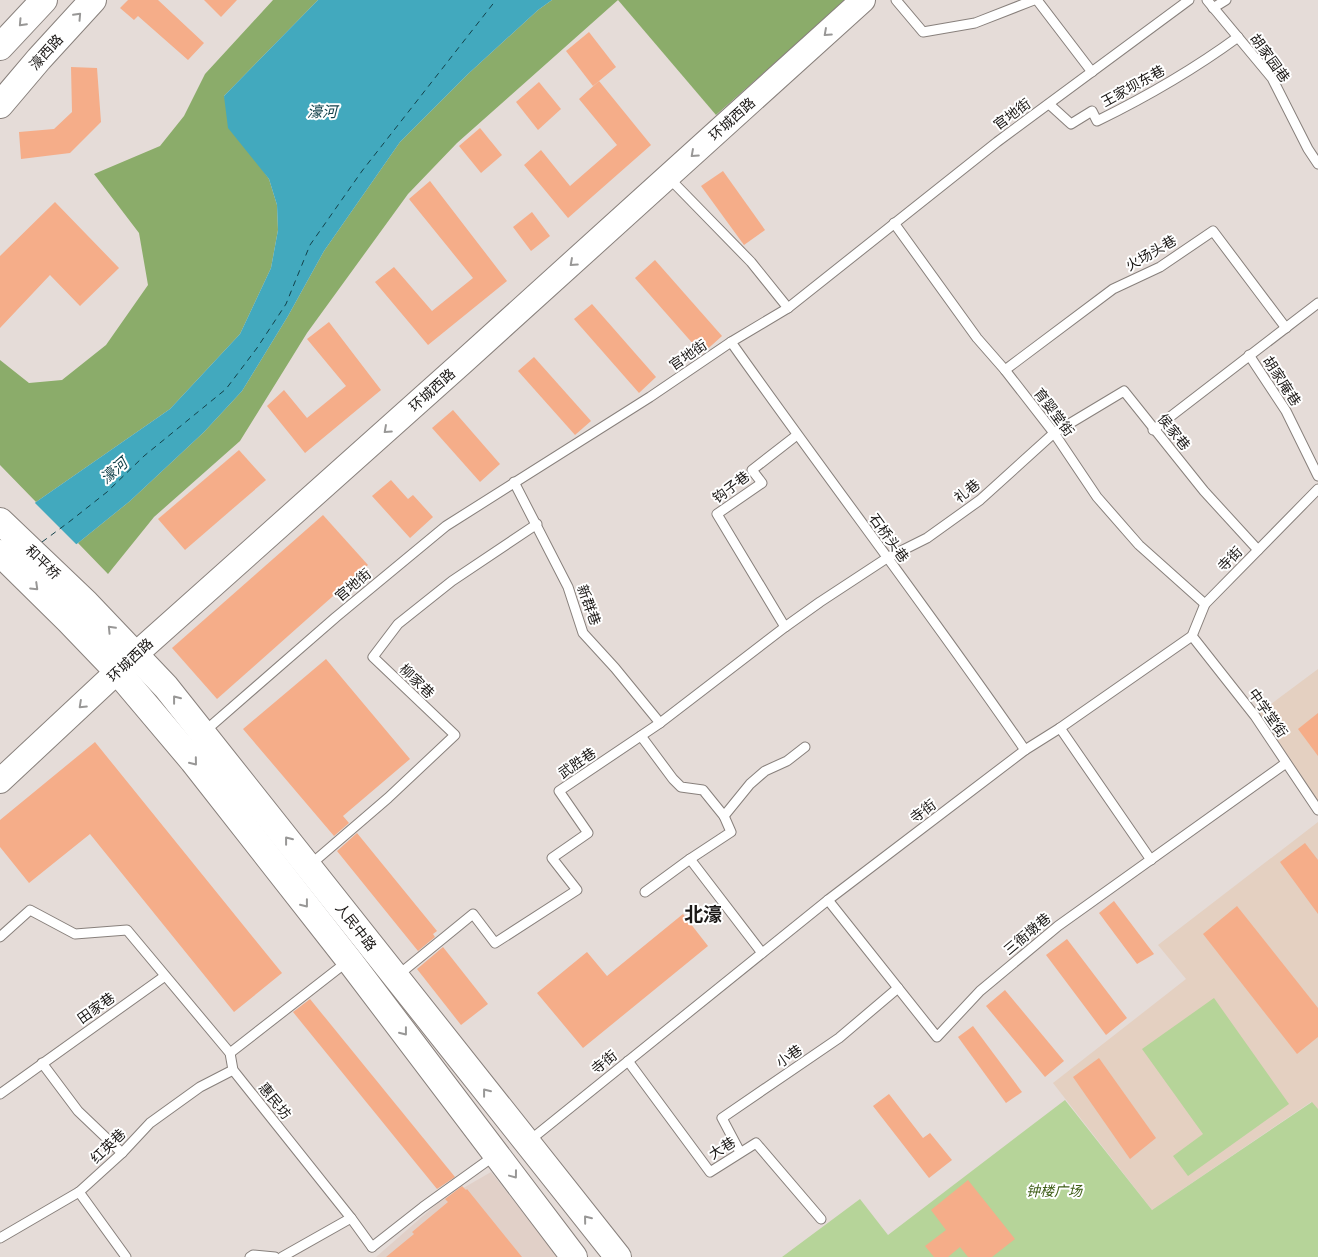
<svg xmlns="http://www.w3.org/2000/svg" width="1318" height="1257" viewBox="0 0 1318 1257" font-family="'Times New Roman','Noto Sans SC',serif">
  <style>
    .built { fill: #e1d0c8 }
    .education { fill: #e4d0c1 }
    .green { fill: #b6d499 }
    .forest { fill: #8bac6a }
    .water { fill: #42a9be }
    .pier { fill: #e5dcd8 }
    .lines { fill: none; stroke-linecap: round; stroke-linejoin: round }
    .ferry { stroke: #13424b; stroke-width: 1; stroke-dasharray: 6 5; stroke-linecap: butt }
    .building { fill: #f5ad89 }
    .lane-casing { stroke: #88807c; stroke-width: 11 }
    .secondary-casing { stroke: #88807c; stroke-width: 26 }
    .primary-casing { stroke: #88807c; stroke-width: 28 }
    .lane { stroke: #fff; stroke-width: 9 }
    .secondary { stroke: #fff; stroke-width: 24 }
    .primary { stroke: #fff; stroke-width: 26 }
    .oneway { stroke: #989796 }
    .labels { text-anchor: middle; stroke-width: 4; stroke-linejoin: round; paint-order: stroke }
    .street-label { font-size: 14px; fill: #1b1816; stroke: #fff }
    .park-label { font-size: 14px; font-style: italic; fill: #3f5e18; stroke: #fff }
    .water-label { font-size: 15px; font-style: italic; fill: #13424b; stroke: #fff }
    .district-label { font-size: 19px; font-weight: bold; fill: #1b1816; stroke: #fff }
  </style>
  <rect width="100%" height="100%" fill="#e5dcd8"/>
  <path class="built" d="M491,1172L558,1257H376L439,1202Z"/>
  <g class="education">
    <path d="M1318,669V810L1255,716Z"/>
    <path d="M1318,822V1109L1311,1102L1152,1210L1053,1083L1186,979L1158,945Z"/>
  </g>
  <g class="green">
    <path d="M1214,998L1289,1104L1188,1176L1173,1156L1203,1134L1142,1049Z"/>
    <path d="M1065,1100L1152,1210L1312,1102L1318,1109V1257H782L860,1199L888,1235Z"/>
  </g>
  <g class="forest">
    <path d="M273,0H318L224,96L257,162L269,179L277,205L278,230L271,268L240,334L170,409L36,502L0,465V360L29,383L62,380L106,345L148,285L139,233L94,174L160,146L184,116L205,74Z"/>
    <path d="M552,0H618L457,143L408,194L307,333L240,441L154,517L108,574L78,543L130,501L204,432L242,391L288,316L324,251L400,142L468,74L538,10Z"/>
    <path d="M618,0H846L716,115Z"/>
  </g>
  <path class="water" d="M318,0H552L538,10L468,74L400,142L324,251L288,316L242,391L204,432L130,501L78,543L0,600V530L36,502L170,409L240,334L271,268L278,230L277,205L269,179L228,128L224,96Z"/>
  <path class="pier" d="M33,501L78,546L0,602V527Z"/>
  <g class="lines">
    <path class="ferry" d="M42,542L69,522L107,492L144,456L226,389L257,348L286,304L310,245L362,171L496,0"/>
  </g>
  <g class="building">
    <path d="M128,0H158L204,43L188,60L138,16L134,20L120,8Z"/>
    <path d="M204,0H237L221,17Z"/>
    <path d="M589,32L616,67L593,86L566,51Z"/>
    <path d="M71,67L97,68L101,122L70,153L21,159L19,132L54,129L72,112Z"/>
    <path d="M599,81L651,145L568,218L524,165L541,150L570,186L617,145L579,99Z"/>
    <path d="M539,82L561,109L538,130L516,102Z"/>
    <path d="M480,128L502,155L481,173L459,146Z"/>
    <path d="M723,171L765,230L744,245L701,186Z"/>
    <path d="M430,181L507,281L428,345L375,282L394,267L432,311L473,278L409,199Z"/>
    <path d="M55,202L119,268L80,306L50,275L0,328V256Z"/>
    <path d="M532,212L550,236L531,251L513,227Z"/>
    <path d="M655,260L722,336L702,354L635,278Z"/>
    <path d="M592,304L656,377L639,393L574,319Z"/>
    <path d="M329,322L381,390L305,453L267,406L284,390L307,418L346,386L307,339Z"/>
    <path d="M534,357L591,421L575,435L518,371Z"/>
    <path d="M453,410L500,464L480,482L432,428Z"/>
    <path d="M239,450L266,480L185,550L158,519Z"/>
    <path d="M391,480L408,499L413,495L433,517L410,538L372,496Z"/>
    <path d="M323,515L368,565L217,699L172,648Z"/>
    <path d="M326,659L410,759L343,816L349,823L334,836L243,729Z"/>
    <path d="M1318,713V756L1298,729Z"/>
    <path d="M95,742L282,973L234,1012L90,834L29,883L0,847V820Z"/>
    <path d="M357,833L437,931L433,934L435,937L418,951L337,851Z"/>
    <path d="M1305,843L1318,860V914L1280,862Z"/>
    <path d="M1114,901L1154,954L1137,964L1099,913Z"/>
    <path d="M1237,906L1318,1008V1037L1297,1054L1203,934Z"/>
    <path d="M683,914L708,946L583,1048L537,993L587,952L607,976Z"/>
    <path d="M1067,939L1127,1018L1106,1035L1046,955Z"/>
    <path d="M443,947L488,1004L461,1025L417,969Z"/>
    <path d="M1005,990L1064,1061L1045,1077L986,1006Z"/>
    <path d="M310,999L455,1177L437,1189L293,1012Z"/>
    <path d="M973,1026L1022,1092L1006,1103L958,1037Z"/>
    <path d="M1099,1058L1156,1138L1130,1159L1073,1077Z"/>
    <path d="M889,1094L923,1138L930,1133L952,1160L929,1178L873,1106Z"/>
    <path d="M968,1180L1015,1239L992,1257H968L960,1247L948,1257H934L925,1246L946,1230L931,1210Z"/>
    <path d="M462,1186L466,1190L467,1189L522,1257H386L414,1234L412,1232L448,1202L445,1199Z"/>
  </g>
  <g class="lines">
    <g class="lane-casing">
      <g id="lane">
        <path d="M896,0L923,32L975,23L1034,0"/>
        <path d="M1037,0L1092,72"/>
        <path d="M1207,0L1272,78L1308,149L1318,164"/>
        <path d="M1213,8L1226,0"/>
        <path d="M1049,104L1071,124L1092,111L1097,121C1146,97 1193,70 1238,37"/>
        <path d="M669,178L751,262L788,308"/>
        <path d="M894,223L977,338L1005,370L1054,433L1097,497L1139,545L1205,604"/>
        <path d="M731,342C828,479 930,612 1025,750"/>
        <path d="M1249,355L1286,411L1318,476"/>
        <path d="M1005,370L1113,289L1160,267L1213,231L1286,328"/>
        <path d="M1153,430L1318,303"/>
        <path d="M514,482L568,587L583,633L615,668L660,723"/>
        <path d="M785,627L717,514L762,483L752,470L797,435"/>
        <path d="M1192,636L1255,716L1318,810"/>
        <path d="M1060,728L1151,860"/>
        <path d="M205,731L336,617L446,526L650,397L731,342L788,308L997,142L1189,0"/>
        <path d="M641,736L673,779L681,787L703,790L724,816L731,832L690,859"/>
        <path d="M724,816L750,784L765,771L787,761L805,747"/>
        <path d="M310,865L388,798L455,735L373,657L398,624L452,581L537,524"/>
        <path d="M645,892L690,859L762,953"/>
        <path d="M828,900L937,1037L980,991L1058,926L1286,763"/>
        <path d="M0,937L30,910L75,934L127,930L230,1053L233,1070L351,1218L372,1247"/>
        <path d="M397,976L473,914L495,943L577,890L552,858L588,833L559,791L660,723L785,627L820,602L887,558L927,538L980,500L1054,433L1124,391L1204,491L1258,550"/>
        <path d="M230,1053L348,961"/>
        <path d="M628,1061L710,1172L756,1143L821,1219"/>
        <path d="M42,1063L78,1111L122,1153"/>
        <path d="M0,1094L165,976"/>
        <path d="M529,1141L828,900L1025,750L1060,728L1192,636L1205,604L1318,489"/>
        <path d="M740,1152L722,1118L839,1038L898,988"/>
        <path d="M79,1192L126,1257"/>
        <path d="M0,1238L79,1192L122,1153L150,1123L200,1087L233,1070"/>
        <path d="M372,1247L423,1207L494,1156"/>
        <path d="M250,1257L253,1255L275,1257"/>
        <path d="M282,1257L351,1218"/>
      </g>
    </g>
    <g class="secondary-casing">
      <path id="secondary" d="M0,781L136,654L464,361L863,0"/>
    </g>
    <g class="primary-casing">
      <g id="primary">
        <path d="M0,47L44,0"/>
        <path d="M0,105L39,59L93,0"/>
        <path d="M0,521L86,603L166,687L618,1257"/>
        <path d="M0,553L69,621L117,671L193,761L349,960L574,1257"/>
      </g>
    </g>
    <use href="#lane" class="lane"/>
    <use href="#secondary" class="secondary"/>
    <use href="#primary" class="primary"/>
  </g>
  <defs><path id="oneway-chevron" d="M-2-3.5L2.5 0L-2 3.5" fill="none" stroke-width="1.6" stroke-linecap="round" stroke-linejoin="round" transform="scale(1.25)"/></defs>
  <g class="oneway">
    <use href="#oneway-chevron" transform="translate(78 16) rotate(-47)"/>
    <use href="#oneway-chevron" transform="translate(22 23) rotate(133)"/>
    <use href="#oneway-chevron" transform="translate(827 33) rotate(138)"/>
    <use href="#oneway-chevron" transform="translate(694 154) rotate(138)"/>
    <use href="#oneway-chevron" transform="translate(573 263) rotate(138)"/>
    <use href="#oneway-chevron" transform="translate(387 430) rotate(138)"/>
    <use href="#oneway-chevron" transform="translate(35 587) rotate(44)"/>
    <use href="#oneway-chevron" transform="translate(111 629) rotate(-134)"/>
    <use href="#oneway-chevron" transform="translate(176 699) rotate(-128)"/>
    <use href="#oneway-chevron" transform="translate(82 705) rotate(137)"/>
    <use href="#oneway-chevron" transform="translate(194 762) rotate(51)"/>
    <use href="#oneway-chevron" transform="translate(288 840) rotate(-128)"/>
    <use href="#oneway-chevron" transform="translate(305 904) rotate(52)"/>
    <use href="#oneway-chevron" transform="translate(404 1032) rotate(52)"/>
    <use href="#oneway-chevron" transform="translate(486 1092) rotate(-128)"/>
    <use href="#oneway-chevron" transform="translate(514 1175) rotate(53)"/>
    <use href="#oneway-chevron" transform="translate(587 1219) rotate(-129)"/>
  </g>
  <g class="labels">
    <g class="street-label">
      <text transform="translate(46 52) rotate(-48)" y="5">濠西路</text>
      <text transform="translate(1270 58) rotate(54)" y="5">胡家园巷</text>
      <text transform="translate(1133 86) rotate(-29)" y="5">王家坝东巷</text>
      <text transform="translate(1012 114) rotate(-36)" y="5">官地街</text>
      <text transform="translate(732 119) rotate(-42)" y="5">环城西路</text>
      <text transform="translate(1151 253) rotate(-30)" y="5">火场头巷</text>
      <text transform="translate(688 355) rotate(-34)" y="5">官地街</text>
      <text transform="translate(1282 381) rotate(57)" y="5">胡家庵巷</text>
      <text transform="translate(432 390) rotate(-42)" y="5">环城西路</text>
      <text transform="translate(1054 412) rotate(53)" y="5">育婴堂街</text>
      <text transform="translate(1174 432) rotate(51)" y="5">侯家巷</text>
      <text transform="translate(731 487) rotate(-37)" y="5">钩子巷</text>
      <text transform="translate(967 491) rotate(-38)" y="5">礼巷</text>
      <text transform="translate(889 538) rotate(54)" y="5">石桥头巷</text>
      <text transform="translate(1230 559) rotate(-46)" y="5">寺街</text>
      <text transform="translate(43 562) rotate(44)" y="5">和平桥</text>
      <text transform="translate(353 585) rotate(-40)" y="5">官地街</text>
      <text transform="translate(589 605) rotate(70)" y="5">新群巷</text>
      <text transform="translate(130 660) rotate(-43)" y="5">环城西路</text>
      <text transform="translate(417 681) rotate(44)" y="5">柳家巷</text>
      <text transform="translate(1268 713) rotate(55)" y="5">中学堂街</text>
      <text transform="translate(577 763) rotate(-34)" y="5">武胜巷</text>
      <text transform="translate(923 811) rotate(-37)" y="5">寺街</text>
      <text transform="translate(356 927) rotate(52)" y="5">人民中路</text>
      <text transform="translate(1027 934) rotate(-40)" y="5">三衙墩巷</text>
      <text transform="translate(96 1008) rotate(-35)" y="5">田家巷</text>
      <text transform="translate(789 1056) rotate(-34)" y="5">小巷</text>
      <text transform="translate(604 1062) rotate(-39)" y="5">寺街</text>
      <text transform="translate(275 1101) rotate(51)" y="5">惠民坊</text>
      <text transform="translate(108 1146) rotate(-44)" y="5">红英巷</text>
      <text transform="translate(722 1148) rotate(-32)" y="5">大巷</text>
    </g>
    <g class="park-label">
      <text x="1054" y="1196">钟楼广场</text>
    </g>
    <g class="water-label">
      <text x="322" y="117">濠河</text>
      <text transform="translate(114 471) rotate(-41)" y="5">濠河</text>
    </g>
    <g class="district-label">
      <text x="703" y="921">北濠</text>
    </g>
  </g>
</svg>
